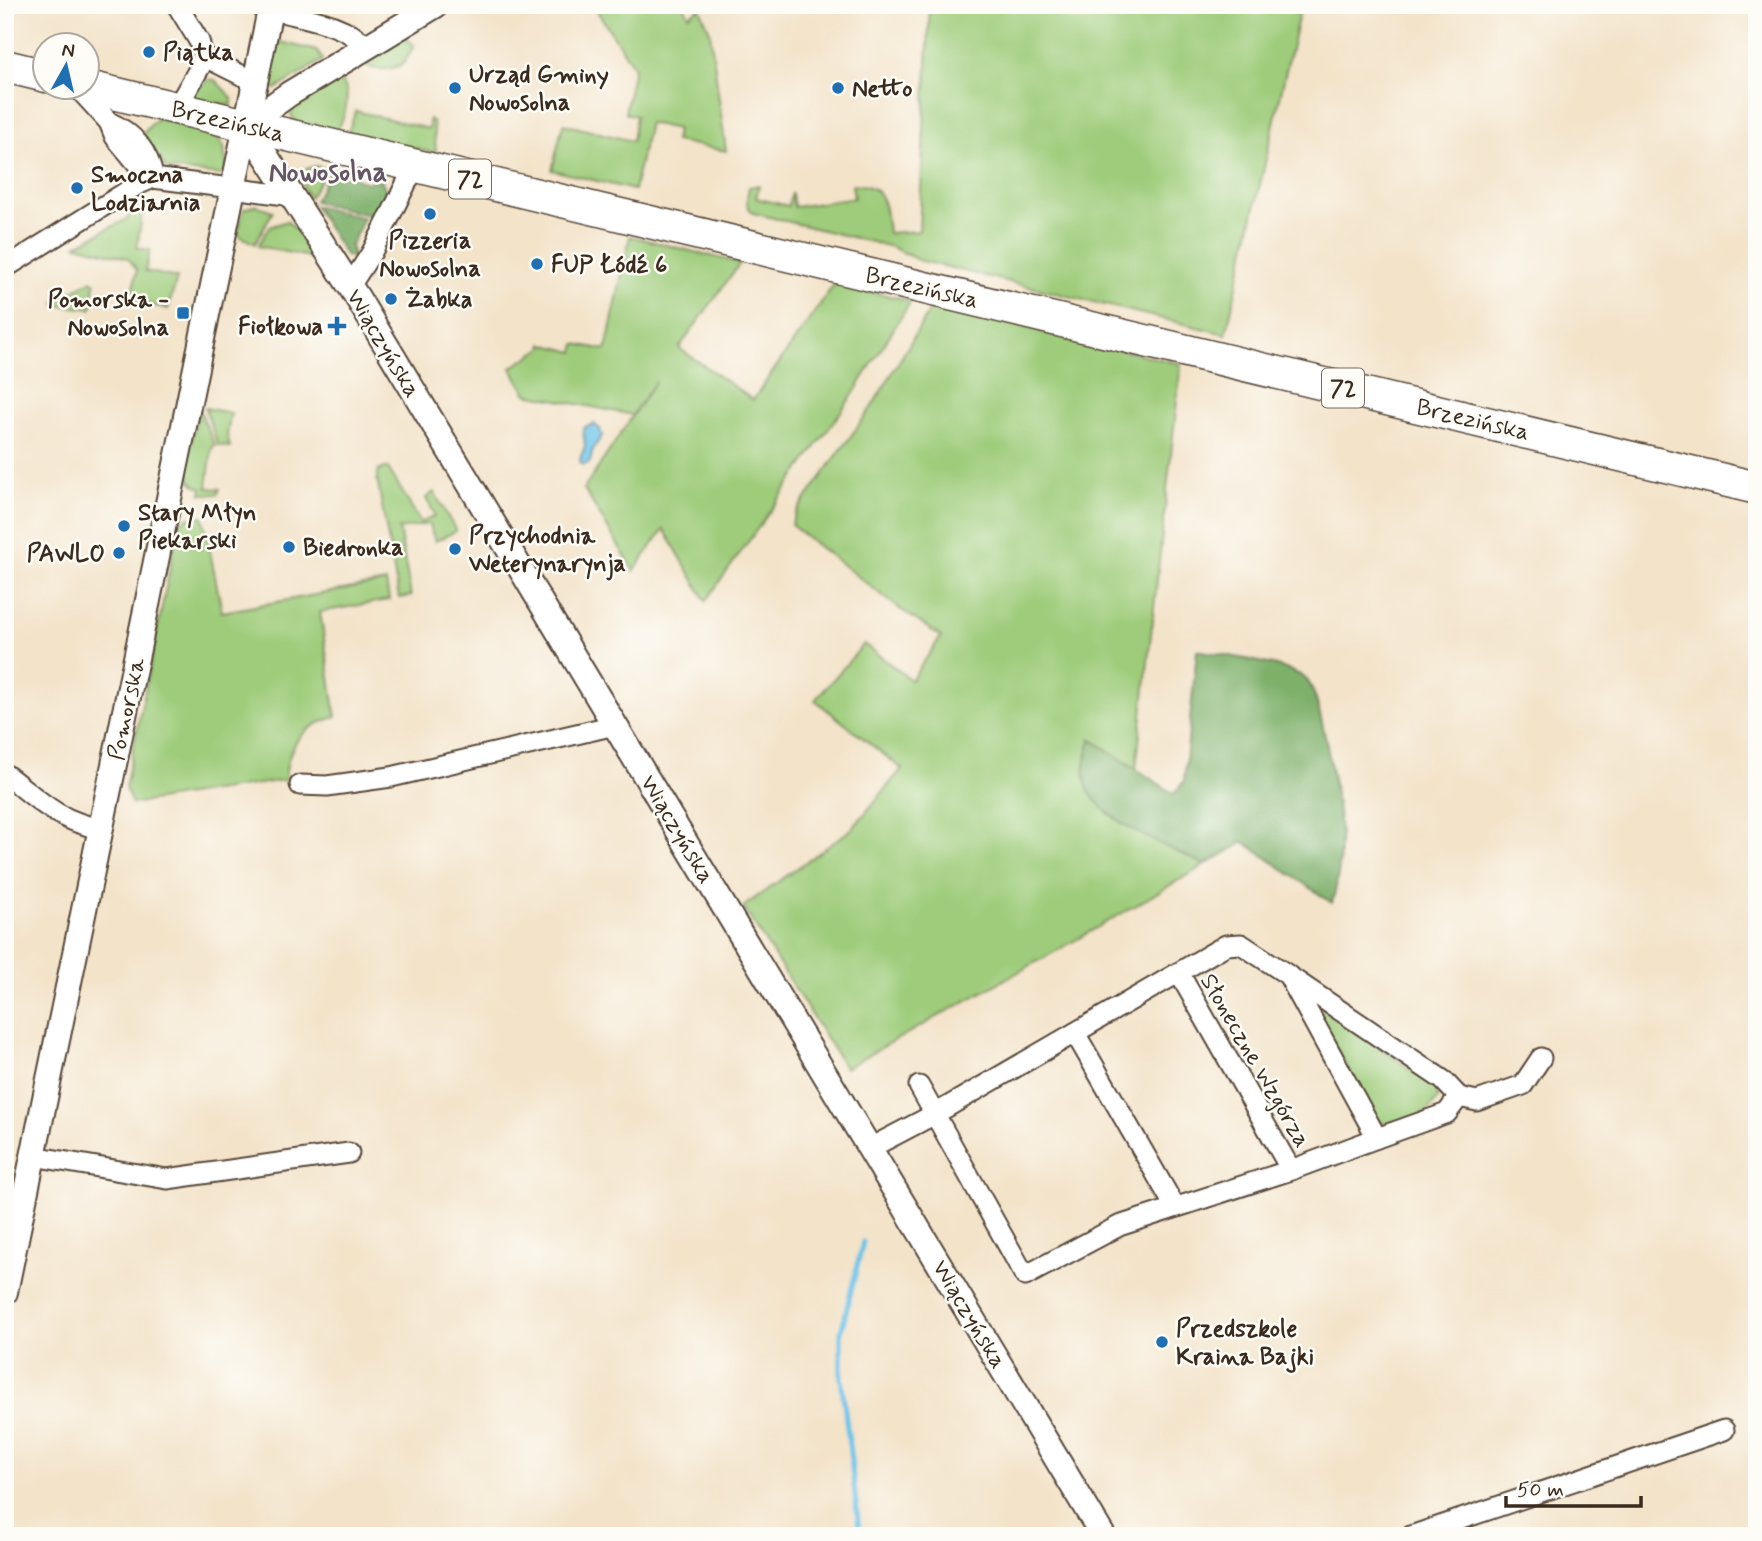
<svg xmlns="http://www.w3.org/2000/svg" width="1762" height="1541" viewBox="0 0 1762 1541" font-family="Mynerve,sans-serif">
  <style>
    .green { fill: #9ecc7a; stroke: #6c7b4c; stroke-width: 2 }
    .forest { fill: #7eb06a; stroke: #5c6d44; stroke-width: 2 }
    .water { fill: #6cc3e9; stroke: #547684; stroke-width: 2 }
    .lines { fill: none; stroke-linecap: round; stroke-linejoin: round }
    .stream { stroke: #6cc3e9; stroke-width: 5 }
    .minor-casing { stroke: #574638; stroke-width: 23 }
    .tertiary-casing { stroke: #574638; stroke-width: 28 }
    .primary-casing { stroke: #574638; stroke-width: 35 }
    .minor { stroke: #fff; stroke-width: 19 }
    .tertiary { stroke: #fff; stroke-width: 24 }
    .primary { stroke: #fff; stroke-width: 32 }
    .poi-dot { fill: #1f6fb2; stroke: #fdfcf7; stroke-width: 2.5 }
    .labels { text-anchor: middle; stroke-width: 5; stroke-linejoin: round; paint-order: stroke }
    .shield { fill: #fdfcf7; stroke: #75695f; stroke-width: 2 }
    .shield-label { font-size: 23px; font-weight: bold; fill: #3b2a1e }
    .poi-label { font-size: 24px; font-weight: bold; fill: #3b2a1e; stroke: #fdfcf7; text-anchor: start }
    .street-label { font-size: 24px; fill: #3b2a1e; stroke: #fdfcf7 }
    .quarter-label { font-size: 28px; font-weight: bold; fill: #645665; stroke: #fdfcf7 }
  </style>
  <rect width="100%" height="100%" fill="#fdfcf7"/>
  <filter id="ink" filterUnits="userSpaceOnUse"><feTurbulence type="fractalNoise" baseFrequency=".0143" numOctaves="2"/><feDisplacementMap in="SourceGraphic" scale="14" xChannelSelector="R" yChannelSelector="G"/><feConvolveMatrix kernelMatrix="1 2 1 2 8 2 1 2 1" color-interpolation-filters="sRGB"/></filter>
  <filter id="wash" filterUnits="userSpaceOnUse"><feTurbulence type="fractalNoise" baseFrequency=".00686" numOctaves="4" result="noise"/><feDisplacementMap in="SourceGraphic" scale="28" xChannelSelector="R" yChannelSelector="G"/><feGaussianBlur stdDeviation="1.57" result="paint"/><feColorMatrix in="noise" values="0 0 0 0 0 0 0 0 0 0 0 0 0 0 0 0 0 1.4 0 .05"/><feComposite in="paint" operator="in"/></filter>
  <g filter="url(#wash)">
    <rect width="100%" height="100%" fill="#f3e3c9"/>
    <g class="green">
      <path d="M593,5H683L689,15L700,8L710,32L726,151L675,141L677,129L649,123L634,190L552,170L563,124L632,141L636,116L625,113L634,67Z"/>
      <path d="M930,5H1301L1226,334L918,260L892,247L753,213C744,204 747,199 749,187L759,185L756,198L788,206L792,193L794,207L854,198L852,185C886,182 885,208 888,233L919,231Z"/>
      <path d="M406,38L414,45C410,52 409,58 402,64C394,70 372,72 366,64Z"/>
      <path d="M277,41L317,51L323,60L276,89L266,85L271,42Z"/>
      <path d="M210,79L216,81L232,98V105L195,100L193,92Z"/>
      <path d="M333,79L344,84C351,101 344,119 335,134L298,125L291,115L292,107Z"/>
      <path d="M356,111L429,129V119L433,122L436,150L434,153L348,132Z"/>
      <path d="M158,117L215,132L224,147L227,172L221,175L167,169L140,137Z"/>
      <path d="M316,166L327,169L309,198L296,172Z"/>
      <path d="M144,200L137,248L150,250L145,271L177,278L168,309L131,300L137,270L128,258L76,245L127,219L136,203Z"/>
      <path d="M255,205L273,211L255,244L240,236L238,232L244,209Z"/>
      <path d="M287,221L303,236L319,259L258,246L269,227Z"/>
      <path d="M630,236L740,263L679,348L753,400L835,283L911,301L852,396L706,601L664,529L634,571L584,489L655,382L632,415L527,394L511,368L542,348L543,344L574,352L576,344L606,350Z"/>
      <path d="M92,280L95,283L93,303L91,309L55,305L56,301Z"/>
      <path d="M940,306L1181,364L1136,769L1091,739L1132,828L1205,865L1067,945L845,1068L743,907L853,828L902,769L815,700L864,644L911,680L941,637L900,609L791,525L797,511L871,408L930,310Z"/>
      <path d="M205,408L231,413L227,435L230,447L218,445Z"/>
      <path d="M199,409L215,446L212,447L207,488L220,489L218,494H201L202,488C196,486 191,483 189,477C184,462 196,425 199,409Z"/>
      <path d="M385,468H388L421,523L435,515L426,498L434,492L456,531L435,541L429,524L399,529L411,596L399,598L377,479L378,471Z"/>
      <path d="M203,516L222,612L386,582L389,600L320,612L336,717C302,726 287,745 285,780L132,804L125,788L179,524L187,518Z"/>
      <path d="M1322,1008L1439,1089L1438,1098L1427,1112L1389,1124L1382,1123L1374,1117L1318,1014Z"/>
    </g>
    <g class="forest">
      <path d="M331,170L355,174L357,180L369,183L373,179L382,181L388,196L377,217L314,201Z"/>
      <path d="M314,206L364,218L351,245L353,258L346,256Z"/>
      <path d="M1197,650C1221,655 1289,664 1306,679C1321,692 1339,810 1340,834C1341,858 1339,880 1332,903L1244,842L1205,865C1171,848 1102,823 1087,787C1081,772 1087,754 1091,739L1174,794L1184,781Z"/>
    </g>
    <path class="water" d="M594,424L600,429L602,436L593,449L590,462L584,465L581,464L580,459L585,446L583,428Z"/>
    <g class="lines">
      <path class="stream" d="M860,1536L841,1377V1332L863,1242"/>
    </g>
  </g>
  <g filter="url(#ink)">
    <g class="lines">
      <g class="minor-casing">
        <g id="minor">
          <path d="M177,5L199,41L203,56"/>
          <path d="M270,9C302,18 344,22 367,47"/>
          <path d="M203,56L255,82"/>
          <path d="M78,88L109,122L115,137L140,167L153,178L293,196"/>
          <path d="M176,109L200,67L203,56"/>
          <path d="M109,122C133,132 150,153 153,178"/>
          <path d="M5,268L137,185L153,178"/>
          <path d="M350,286L372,252L415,166"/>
          <path d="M5,774C41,801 54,819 101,829"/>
          <path d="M300,785L327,786L391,777L615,725"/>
          <path d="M1179,973L1291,1170"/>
          <path d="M1292,978L1443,1080L1459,1097"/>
          <path d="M1075,1033L1175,1207"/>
          <path d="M1377,1138L1447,1113L1459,1097L1477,1101L1523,1085L1541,1058"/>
          <path d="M870,1148L935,1114L1226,945L1241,944L1288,975L1377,1138L1291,1170L1119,1226L1025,1276L919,1086"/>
          <path d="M33,1156L167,1179L349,1153"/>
          <path d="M1411,1536L1724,1430"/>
        </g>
      </g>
      <g class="tertiary-casing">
        <g id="tertiary">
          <path d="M246,125L357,297L1103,1536"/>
          <path d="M246,125L289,94L436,5"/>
          <path d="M5,1292L271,5"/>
        </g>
      </g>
      <g class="primary-casing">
        <g id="primary">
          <path d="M5,66L46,76"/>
          <path d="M88,87L1757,488"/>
        </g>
      </g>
      <use href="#minor" class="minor"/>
      <use href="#tertiary" class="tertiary"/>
      <use href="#primary" class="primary"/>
    </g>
  </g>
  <g class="poi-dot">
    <circle cx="149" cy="52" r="7"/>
    <circle cx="455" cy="88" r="7"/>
    <circle cx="838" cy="88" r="7"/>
    <circle cx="77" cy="188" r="7"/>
    <circle cx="430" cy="214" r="7"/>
    <circle cx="537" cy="264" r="7"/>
    <circle cx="391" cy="299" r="7"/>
    <rect x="176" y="306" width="14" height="14" rx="3.5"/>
    <path d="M333.5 315.5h7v7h7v7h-7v7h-7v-7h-7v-7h7z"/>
    <circle cx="124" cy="526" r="7"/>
    <circle cx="289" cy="547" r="7"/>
    <circle cx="455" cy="549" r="7"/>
    <circle cx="119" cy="553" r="7"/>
    <circle cx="1162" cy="1342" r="7"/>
  </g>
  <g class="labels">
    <g class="shield">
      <rect x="449" y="159.5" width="42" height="39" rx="5"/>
      <rect x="1322" y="368.5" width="42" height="39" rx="5"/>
    </g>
    <g class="shield-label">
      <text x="470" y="187">72</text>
      <text x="1343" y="396">72</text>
    </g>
    <g class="poi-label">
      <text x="163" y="60">Piątka</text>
      <text x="469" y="82">Urząd Gminy<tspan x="469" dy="28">Nowosolna</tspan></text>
      <text x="852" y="96">Netto</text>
      <text x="91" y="182">Smoczna<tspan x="91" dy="28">Lodziarnia</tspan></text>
      <text x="430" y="248" text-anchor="middle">Pizzeria<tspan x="430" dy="28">Nowosolna</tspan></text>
      <text x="551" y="272">FUP Łódź 6</text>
      <text x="169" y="307" text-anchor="end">Pomorska -<tspan x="169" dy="28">Nowosolna</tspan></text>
      <text x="405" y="307">Żabka</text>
      <text x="323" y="334" text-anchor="end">Fiołkowa</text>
      <text x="138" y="520">Stary Młyn<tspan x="138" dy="28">Piekarski</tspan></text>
      <text x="469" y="543">Przychodnia<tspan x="469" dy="28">Weterynarynja</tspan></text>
      <text x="303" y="555">Biedronka</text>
      <text x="105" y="561" text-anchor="end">PAWLO</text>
      <text x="1176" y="1336">Przedszkole<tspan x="1176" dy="28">Kraina Bajki</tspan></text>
    </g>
    <g class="street-label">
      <text transform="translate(228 121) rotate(13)" y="8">Brzezińska</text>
      <text transform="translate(922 287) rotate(13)" y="8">Brzezińska</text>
      <text transform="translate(384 343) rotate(59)" y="8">Wiączyńska</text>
      <text transform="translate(1473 419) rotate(13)" y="8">Brzezińska</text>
      <text transform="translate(126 709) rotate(-78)" y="8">Pomorska</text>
      <text transform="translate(678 829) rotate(59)" y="8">Wiączyńska</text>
      <text transform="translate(1256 1060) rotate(60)" y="8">Słoneczne Wzgórza</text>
      <text transform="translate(970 1314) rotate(59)" y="8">Wiączyńska</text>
    </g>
    <g class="quarter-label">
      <text x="328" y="181">Nowosolna</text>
    </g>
  </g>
  <rect width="1762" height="1541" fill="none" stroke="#fdfcf7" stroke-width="28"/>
  <g transform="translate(66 66) rotate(8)"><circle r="33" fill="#fdfcf7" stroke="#afa8a0" stroke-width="2"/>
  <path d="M0-5L12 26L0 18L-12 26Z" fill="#1f6fb2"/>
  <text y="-10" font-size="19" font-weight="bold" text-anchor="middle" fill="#3b2a1e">N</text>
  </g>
  <path d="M1506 1496v10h135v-10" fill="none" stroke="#3b2a1e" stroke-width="3.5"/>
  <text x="1517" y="1496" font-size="21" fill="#3b2a1e" stroke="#fdfcf7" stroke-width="5" paint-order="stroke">50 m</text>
</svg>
